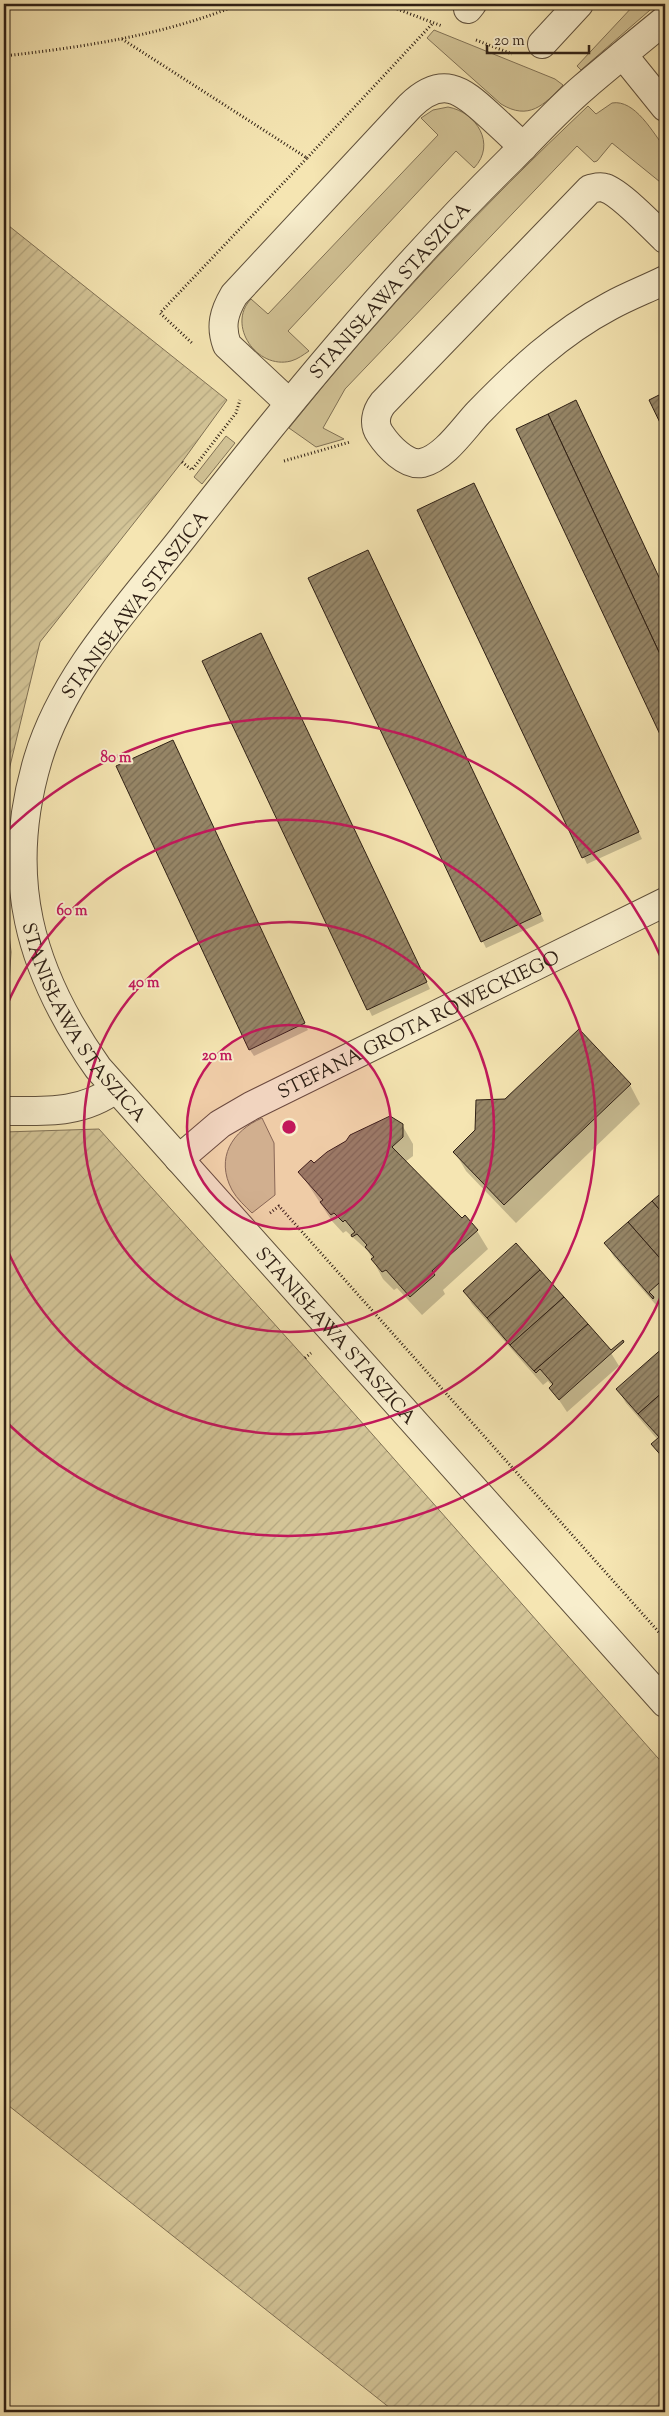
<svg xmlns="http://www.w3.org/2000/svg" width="669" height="2416" viewBox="0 0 669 2416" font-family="'Sorts Mill Goudy',serif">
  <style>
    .grass { fill: #d3c497; stroke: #817256 }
    .garden { fill: url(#garden-furrows); stroke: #817256 }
    .shadow { fill: #0003 }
    .building { fill: url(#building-hatch); stroke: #2f2015 }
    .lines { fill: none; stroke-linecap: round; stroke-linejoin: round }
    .minor-casing { stroke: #60513c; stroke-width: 30 }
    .path { stroke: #2f2015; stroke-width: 3; stroke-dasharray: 1 2.5; stroke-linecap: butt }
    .minor { stroke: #f8eecd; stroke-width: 28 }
    .ring { fill: none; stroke: #c2185b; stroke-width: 2.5 }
    .labels { text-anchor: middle; stroke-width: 4; stroke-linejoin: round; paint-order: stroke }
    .street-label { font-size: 19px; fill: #2f2015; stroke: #f8eecd }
    .centre { fill: #c2185b; stroke: #f8eecd; stroke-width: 2.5 }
    .ring-label { font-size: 15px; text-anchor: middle; font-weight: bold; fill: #c2185b; stroke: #f8eecd; stroke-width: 4; stroke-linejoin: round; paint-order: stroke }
  </style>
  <defs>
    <pattern id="garden-furrows" width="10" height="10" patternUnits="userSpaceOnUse" patternTransform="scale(1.25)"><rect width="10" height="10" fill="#d3c497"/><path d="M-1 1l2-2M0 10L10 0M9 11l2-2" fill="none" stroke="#b5a881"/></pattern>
    <pattern id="building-hatch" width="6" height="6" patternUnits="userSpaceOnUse" patternTransform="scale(1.25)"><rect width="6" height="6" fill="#968667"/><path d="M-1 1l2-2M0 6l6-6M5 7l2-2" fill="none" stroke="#7b6d54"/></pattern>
  </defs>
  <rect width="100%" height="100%" fill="#f5e5b2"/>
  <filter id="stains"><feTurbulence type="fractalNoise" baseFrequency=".004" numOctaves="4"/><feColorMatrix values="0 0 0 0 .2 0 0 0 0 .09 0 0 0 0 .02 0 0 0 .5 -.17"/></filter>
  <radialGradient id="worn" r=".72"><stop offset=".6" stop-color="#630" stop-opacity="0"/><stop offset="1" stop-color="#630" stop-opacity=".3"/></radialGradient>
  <g class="grass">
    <path d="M635,4H657L581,70L577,66Z"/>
    <path d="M434,30L555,79L563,85C544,105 529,121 501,104L427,38Z"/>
    <path d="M612,103C635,99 653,133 665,148V186L612,143L597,161L594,162L577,146L345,389L323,428L344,439L316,447L289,428C381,313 481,207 588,106L596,114Z"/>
    <path d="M448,107C476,112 497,144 474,168L456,151L288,331L309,351C303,355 298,359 291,361C257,370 226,325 251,299L268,314L438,135L421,118L433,110Z"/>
    <path d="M226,436L235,443L202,484L194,477Z"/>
    <path d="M262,1118L274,1143L275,1195L252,1213C245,1206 237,1199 232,1190C215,1158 232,1131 262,1118Z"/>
  </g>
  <g class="garden">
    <path d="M4,222L227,400L182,462L40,642L10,766L4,809Z"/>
    <path d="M4,886L11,952L7,1018L4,1021Z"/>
    <path d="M99,1129L305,1358L665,1766V2412H395L4,2102V1132Z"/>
  </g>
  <g class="shadow">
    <path d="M580,409L665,591V743L518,429Z"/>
    <path d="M477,491L642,839L587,864L419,510Z"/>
    <path d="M372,558L544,921L486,948L310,579Z"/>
    <path d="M264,641L430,989L372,1016L204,662Z"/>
    <path d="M176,748L308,1030L254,1056L250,1050Z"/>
    <path d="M630,1085L640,1104L516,1223L466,1171L455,1152L506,1100Z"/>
    <path d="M402,1125L413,1144V1156L405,1162L462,1220L477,1231L488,1249L443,1290L445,1294L422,1315L397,1288L394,1290L383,1279L368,1251L346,1231L343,1233L332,1221L300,1172Z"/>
    <path d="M665,1192V1297L656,1305L614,1257L606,1244Z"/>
    <path d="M464,1291L611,1353L619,1366L567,1412L551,1388L553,1387L548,1381L543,1385L472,1304Z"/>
    <path d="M665,1348V1463L653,1444L658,1440L626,1403L618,1390Z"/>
  </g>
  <g class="building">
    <path d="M665,392V433L649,400Z"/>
    <path d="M576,400L665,590V665L548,414Z"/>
    <path d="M548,414L665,665V745L516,429Z"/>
    <path d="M474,483L639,832L582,858L417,510Z"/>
    <path d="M368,550L541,914L481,942L308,578Z"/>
    <path d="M261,633L427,982L367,1010L202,661Z"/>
    <path d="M173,740L305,1023L249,1050L116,766Z"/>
    <path d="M579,1029L631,1084L504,1205L453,1152L475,1130L476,1100L505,1099Z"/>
    <path d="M390,1116L403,1124V1137L392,1147L462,1218L465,1215L478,1230L432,1271L435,1275L410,1297L386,1270L382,1272L371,1259L374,1257L365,1247L367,1245L357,1234L352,1237L351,1235L355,1232L345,1220L343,1222L334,1213L331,1215L320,1202L323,1200L298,1172L311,1160L314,1163L327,1152L346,1141L350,1135Z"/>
    <path d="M665,1190V1216L652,1201Z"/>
    <path d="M652,1201L665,1216V1264L628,1222Z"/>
    <path d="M628,1222L665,1264V1283L662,1286L659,1283L649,1292L654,1297L653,1299L604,1243Z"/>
    <path d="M516,1243L540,1270L487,1318L463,1291Z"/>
    <path d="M540,1270L564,1297L510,1345L487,1318Z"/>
    <path d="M564,1297L588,1324L534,1371L510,1345Z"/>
    <path d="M588,1324L611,1350L623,1340L624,1342L559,1400L549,1388L553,1384L540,1369L536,1373L534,1371Z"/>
    <path d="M665,1346V1390L638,1414L616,1389Z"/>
    <path d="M665,1390V1432L659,1437L638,1414Z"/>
    <path d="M665,1432V1460L651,1444Z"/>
  </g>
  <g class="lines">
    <g class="minor-casing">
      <g id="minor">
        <path d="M468,9L472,4"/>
        <path id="s1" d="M665,20C638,42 611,64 584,87C558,109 534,136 510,160C391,277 286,405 184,536C130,605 64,673 38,759C3,876 29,971 98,1068L665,1703"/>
        <path d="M542,44L579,4"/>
        <path d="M623,55L665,107"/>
        <path d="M665,239C653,227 619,192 605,188C600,186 595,188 590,189L383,403C376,412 373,424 380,434C388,446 406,466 422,463C444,458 463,429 478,413C518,372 559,333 610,306C628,296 647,289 665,280"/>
        <path d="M289,403L227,345C220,326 224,312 234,295L410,106C442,75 461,89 489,115C500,125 512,136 523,147"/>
        <path d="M4,1111C44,1111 82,1114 115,1089"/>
        <path id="s2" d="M179,1159L220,1124L251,1106L665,902"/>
      </g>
    </g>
    <g class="path">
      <path d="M384,4L442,26"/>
      <path d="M122,39L307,158L160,313L193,344"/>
      <path d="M476,40L512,54"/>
      <path d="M4,56C84,47 165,35 240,4"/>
      <path d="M307,158L433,23"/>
      <path d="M284,461L350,442"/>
      <path d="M182,462L192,470L236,413L240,400"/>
      <path d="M270,1213L279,1206L665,1639"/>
      <path d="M305,1358L311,1353"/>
    </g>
    <use href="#minor" class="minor"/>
  </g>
  <circle cx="289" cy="1127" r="102" fill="#c2185b" fill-opacity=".12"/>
  <g class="ring">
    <circle cx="289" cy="1127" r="102"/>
    <circle cx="289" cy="1127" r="205"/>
    <path d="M4 1012A307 307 0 1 1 4 1242"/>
    <path d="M664 1290A409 409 0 0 1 5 1421M5 833A409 409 0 0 1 664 964"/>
  </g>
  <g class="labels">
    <g class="street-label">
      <text transform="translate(389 290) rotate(-48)" y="7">STANISŁAWA STASZICA</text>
      <text transform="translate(134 604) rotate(-53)" y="7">STANISŁAWA STASZICA</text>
      <text dy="7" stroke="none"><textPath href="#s1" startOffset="1256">STANISŁAWA STASZICA</textPath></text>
      <text dy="7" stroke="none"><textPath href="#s2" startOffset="276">STEFANA GROTA ROWECKIEGO</textPath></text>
      <text dy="7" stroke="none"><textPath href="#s1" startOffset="1661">STANISŁAWA STASZICA</textPath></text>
    </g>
  </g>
  <circle cx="289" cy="1127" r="8" class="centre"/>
  <g class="ring-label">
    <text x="116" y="762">80 m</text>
    <text x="72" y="915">60 m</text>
    <text x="144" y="987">40 m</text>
    <text x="217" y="1060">20 m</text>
  </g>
  <rect width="669" height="2416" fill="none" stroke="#f5e5b2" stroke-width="20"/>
  <rect x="5" y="5" width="659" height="2406" fill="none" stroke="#2f2015" stroke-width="2.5"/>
  <rect x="10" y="10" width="649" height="2396" fill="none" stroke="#2f2015"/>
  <path d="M487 45v8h102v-8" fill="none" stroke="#2f2015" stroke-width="2.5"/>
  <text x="494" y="45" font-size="15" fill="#2f2015" stroke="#f8eecd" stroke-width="4" paint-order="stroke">20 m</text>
  <rect width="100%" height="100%" filter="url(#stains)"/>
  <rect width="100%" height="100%" fill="url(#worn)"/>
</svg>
